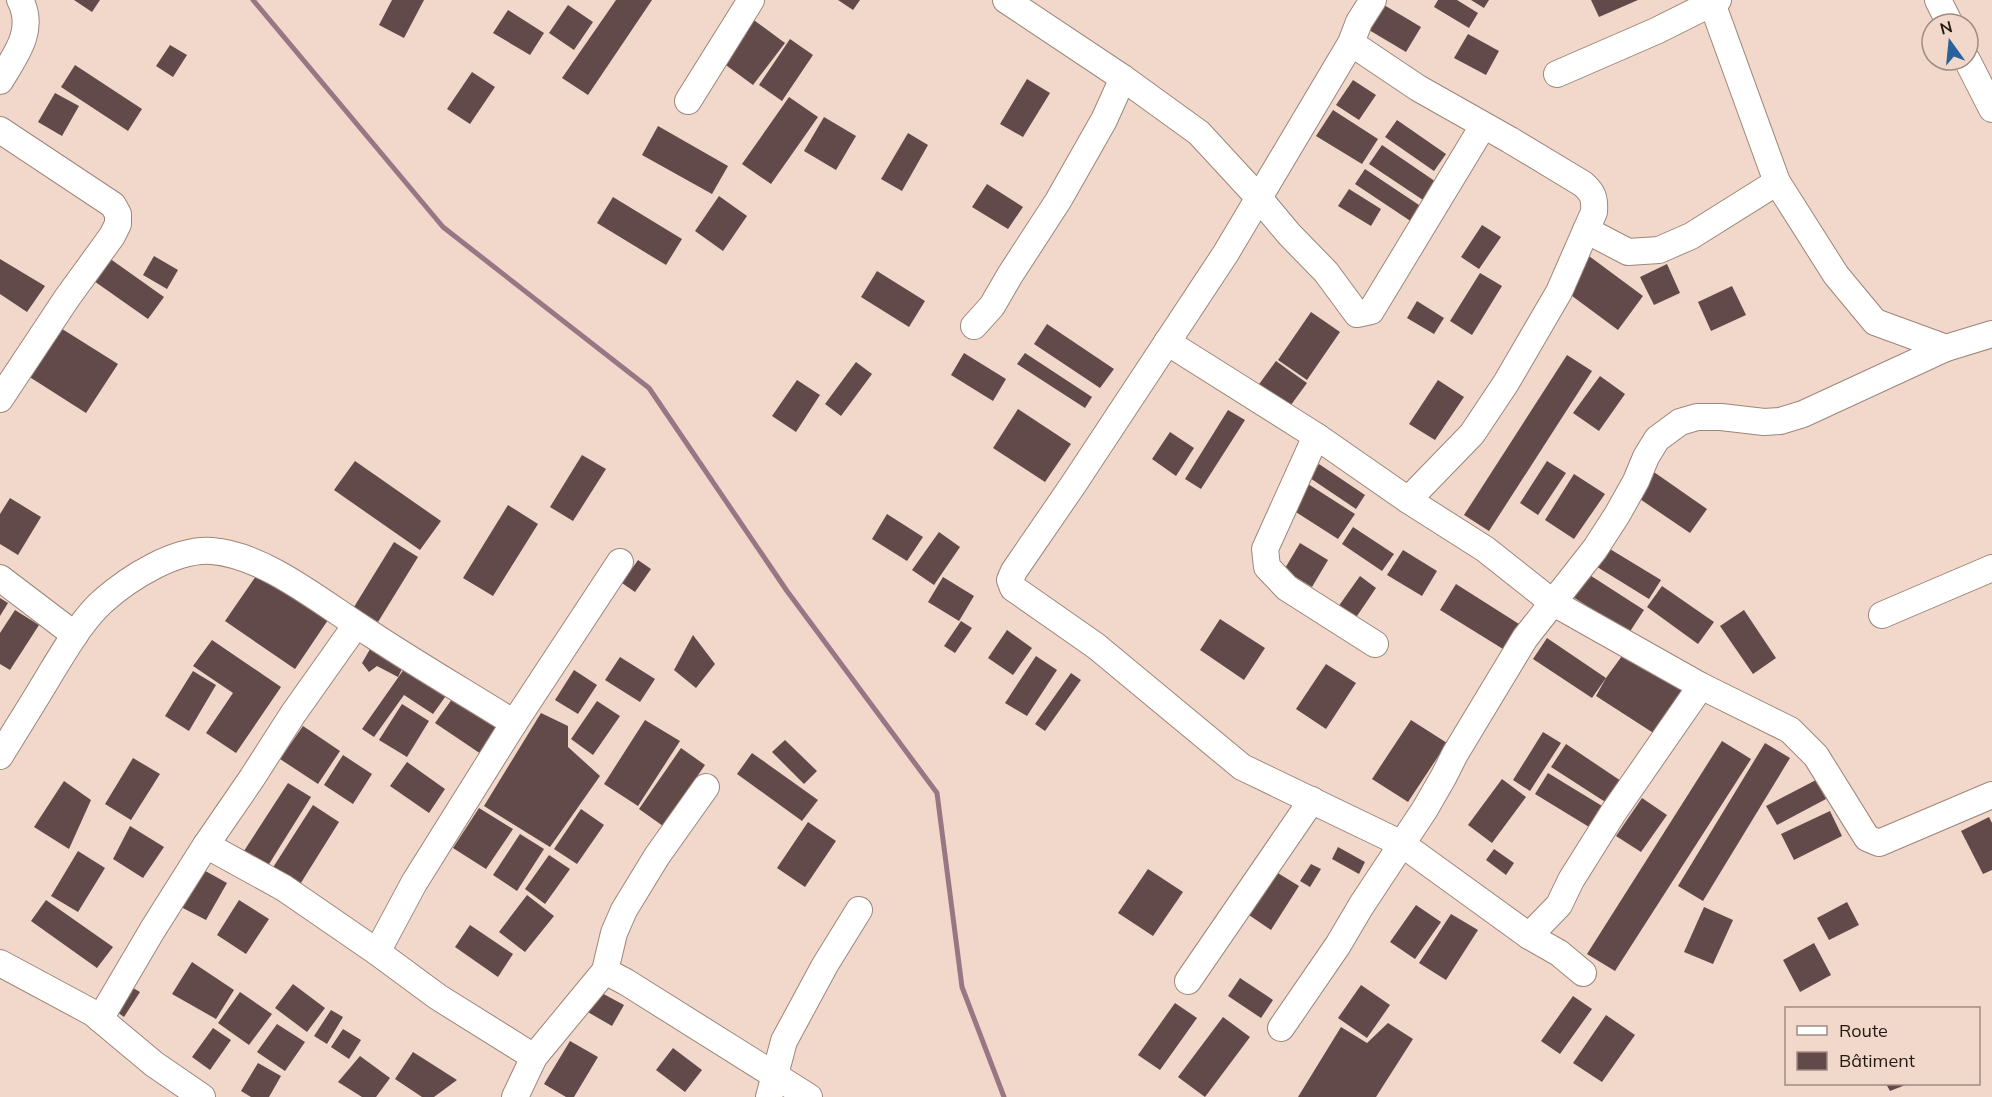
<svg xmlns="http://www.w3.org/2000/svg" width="1992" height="1097" viewBox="0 0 1992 1097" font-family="Mulish,sans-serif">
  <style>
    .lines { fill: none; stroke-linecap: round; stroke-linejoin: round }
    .stream { stroke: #997684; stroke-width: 5 }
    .building { fill: #634a4a }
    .minor-casing { stroke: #9d8679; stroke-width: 28 }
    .minor { stroke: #fff; stroke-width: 26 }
  </style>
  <rect width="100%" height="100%" fill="#f1d8ca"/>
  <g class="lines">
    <path class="stream" d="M253,0L443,227L649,388L787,591L937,793L962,987L1004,1097"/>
  </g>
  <g class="building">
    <path d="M74,0H100L92,12Z"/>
    <path d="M392,0H424L404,38L379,25Z"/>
    <path d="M616,0H652L588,95L562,78Z"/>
    <path d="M838,0H860L853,10Z"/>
    <path d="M1438,0H1457L1478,13L1469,28L1434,7Z"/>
    <path d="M1471,0H1489L1484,8Z"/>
    <path d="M1591,0H1638L1599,17Z"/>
    <path d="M568,5L593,22L574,50L549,33Z"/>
    <path d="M1384,5L1421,27L1406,52L1369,30Z"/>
    <path d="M508,10L544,33L530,55L493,33Z"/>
    <path d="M751,18L785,43L753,85L719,60Z"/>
    <path d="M1468,34L1499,51L1486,75L1454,58Z"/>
    <path d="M790,39L813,55L782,101L759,85Z"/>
    <path d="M170,45L187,55L173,77L156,66Z"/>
    <path d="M75,65L142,109L128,131L61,87Z"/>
    <path d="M472,72L495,87L470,124L447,109Z"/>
    <path d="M1027,79L1050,93L1023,137L1000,124Z"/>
    <path d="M1353,80L1376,95L1359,120L1336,105Z"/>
    <path d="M55,93L79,106L62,136L38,122Z"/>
    <path d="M789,97L818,117L771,184L742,164Z"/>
    <path d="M1333,110L1378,139L1362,164L1316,136Z"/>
    <path d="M824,117L856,136L836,170L804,151Z"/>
    <path d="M1397,120L1446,154L1434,171L1385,137Z"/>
    <path d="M658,126L728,166L712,194L642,155Z"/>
    <path d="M908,133L928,145L902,191L881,179Z"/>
    <path d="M1382,145L1439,184L1426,202L1369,164Z"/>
    <path d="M1365,169L1422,207L1412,222L1355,184Z"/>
    <path d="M987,184L1023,207L1008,229L972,207Z"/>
    <path d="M1349,189L1381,209L1371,226L1338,206Z"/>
    <path d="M719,196L747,216L723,251L695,231Z"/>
    <path d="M613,197L682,239L666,265L597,223Z"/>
    <path d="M1482,225L1501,237L1479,269L1461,257Z"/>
    <path d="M154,256L178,270L167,289L143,275Z"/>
    <path d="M1589,256L1643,296L1618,330L1564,290Z"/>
    <path d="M109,258L164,297L148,319L94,281Z"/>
    <path d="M0,259L45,286L27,312L0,294Z"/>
    <path d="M1667,264L1680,293L1654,305L1640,277Z"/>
    <path d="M877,271L925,301L909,327L861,297Z"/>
    <path d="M1480,273L1502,286L1472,335L1450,321Z"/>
    <path d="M1732,286L1746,315L1711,331L1698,302Z"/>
    <path d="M1417,301L1444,318L1434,334L1407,318Z"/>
    <path d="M1311,312L1340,332L1307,380L1278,360Z"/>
    <path d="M1047,324L1114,369L1100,388L1034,344Z"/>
    <path d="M59,327L118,364L86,413L28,376Z"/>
    <path d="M964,353L1006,379L993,401L951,375Z"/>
    <path d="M1025,353L1092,397L1085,408L1017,364Z"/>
    <path d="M1567,355L1592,371L1489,531L1464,515Z"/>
    <path d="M1276,361L1307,383L1288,409L1257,387Z"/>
    <path d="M856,362L872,374L841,416L825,404Z"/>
    <path d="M1600,376L1625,394L1599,431L1573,413Z"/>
    <path d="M797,380L820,395L796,432L772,416Z"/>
    <path d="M1438,380L1464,397L1435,440L1409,424Z"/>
    <path d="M1018,409L1071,444L1045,482L993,448Z"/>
    <path d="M1228,410L1245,420L1201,489L1185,479Z"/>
    <path d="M1170,432L1194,448L1176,476L1152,459Z"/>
    <path d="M582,455L606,469L573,521L550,507Z"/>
    <path d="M355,461L441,521L420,550L334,490Z"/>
    <path d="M1547,461L1566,473L1538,515L1520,503Z"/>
    <path d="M1319,464L1365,495L1356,509L1310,478Z"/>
    <path d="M1651,470L1707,509L1690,533L1634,495Z"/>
    <path d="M1574,474L1605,494L1574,539L1545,520Z"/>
    <path d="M1305,482L1355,514L1338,539L1288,507Z"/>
    <path d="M10,498L41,517L18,555L0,544V514Z"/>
    <path d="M508,505L538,524L493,596L463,578Z"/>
    <path d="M887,514L923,537L907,561L872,539Z"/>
    <path d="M1353,527L1394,554L1382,571L1342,544Z"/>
    <path d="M939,532L960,547L934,585L912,570Z"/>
    <path d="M394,542L418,557L378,622L354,607Z"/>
    <path d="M1300,543L1328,560L1312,587L1284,570Z"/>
    <path d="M1605,546L1661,580L1649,599L1594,565Z"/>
    <path d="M1403,550L1437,571L1422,596L1387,575Z"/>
    <path d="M638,560L651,569L635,592L622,583Z"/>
    <path d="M1585,572L1644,610L1629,633L1570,595Z"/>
    <path d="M258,573L328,620L295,669L225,621Z"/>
    <path d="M1360,576L1376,588L1355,619L1338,607Z"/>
    <path d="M943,577L974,596L959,621L928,602Z"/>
    <path d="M1456,584L1519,624L1503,649L1440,610Z"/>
    <path d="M1662,586L1714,622L1698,644L1647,607Z"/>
    <path d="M0,598L8,603L0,616Z"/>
    <path d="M15,610L39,625L10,670L0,664V633Z"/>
    <path d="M1744,610L1776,658L1753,674L1720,626Z"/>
    <path d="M1220,619L1265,648L1244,680L1200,650Z"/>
    <path d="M961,621L972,628L955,653L944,646Z"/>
    <path d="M1007,630L1032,648L1013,675L988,658Z"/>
    <path d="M693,635L715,664L696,688L674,670Z"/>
    <path d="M1547,638L1606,678L1592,698L1533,659Z"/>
    <path d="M212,640L281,687L236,753L206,733L233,693L193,666Z"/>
    <path d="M373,644L406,661L398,677L377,666L369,672L362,663Z"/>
    <path d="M1627,649L1686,687L1655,734L1596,696L1606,678Z"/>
    <path d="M1036,656L1057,670L1027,716L1005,703Z"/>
    <path d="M620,657L655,679L640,702L605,680Z"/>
    <path d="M409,662L450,690L433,714L404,695L374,737L362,729Z"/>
    <path d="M1326,664L1356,683L1326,729L1296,709Z"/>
    <path d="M574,670L597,685L578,714L555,700Z"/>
    <path d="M193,671L216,685L189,731L165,716Z"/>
    <path d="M1071,673L1081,680L1045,731L1035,724Z"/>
    <path d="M455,695L501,726L481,754L435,723Z"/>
    <path d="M597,701L620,716L593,755L571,739Z"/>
    <path d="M402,704L429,721L407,757L379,740Z"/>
    <path d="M541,713L568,726V747L600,776L550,847L484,806Z"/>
    <path d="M645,720L680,741L638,806L604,784Z"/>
    <path d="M1411,720L1447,743L1408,802L1372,779Z"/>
    <path d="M303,726L340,751L318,784L280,759Z"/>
    <path d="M1543,732L1561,743L1530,791L1513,780Z"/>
    <path d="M785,740L817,771L804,784L772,752Z"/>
    <path d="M1722,741L1751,759L1615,971L1587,954Z"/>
    <path d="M1765,743L1790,758L1703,901L1678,886Z"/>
    <path d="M1566,744L1624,783L1610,805L1551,767Z"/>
    <path d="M681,748L705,765L663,826L639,809Z"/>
    <path d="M752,753L818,800L802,821L737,774Z"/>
    <path d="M343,755L372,774L353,804L324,785Z"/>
    <path d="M133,758L160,774L131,820L105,804Z"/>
    <path d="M407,762L445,789L429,813L390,786Z"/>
    <path d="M1548,773L1607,809L1594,830L1535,794Z"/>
    <path d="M1502,779L1526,797L1492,843L1468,825Z"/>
    <path d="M1816,780L1826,799L1777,825L1766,806Z"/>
    <path d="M64,781L91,800L69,849L34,827Z"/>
    <path d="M288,783L311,797L266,869L242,854Z"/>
    <path d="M1642,798L1667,815L1641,852L1616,836Z"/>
    <path d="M313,805L339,822L299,886L272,869Z"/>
    <path d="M479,808L513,829L486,869L453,848Z"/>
    <path d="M581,809L604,825L577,864L554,849Z"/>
    <path d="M1830,811L1842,836L1794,860L1781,834Z"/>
    <path d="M1989,817L1992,823V870L1983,874L1961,831Z"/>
    <path d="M808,822L836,841L805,887L777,868Z"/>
    <path d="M130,826L164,847L143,878L113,859Z"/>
    <path d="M520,834L544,849L517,891L493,875Z"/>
    <path d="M1338,847L1365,862L1359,874L1332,859Z"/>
    <path d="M1494,849L1514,863L1506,875L1486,860Z"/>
    <path d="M78,851L105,868L78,912L51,896Z"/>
    <path d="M549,855L570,869L545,904L525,889Z"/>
    <path d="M1311,864L1321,869L1310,887L1300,881Z"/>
    <path d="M200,868L227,883L206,920L179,906Z"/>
    <path d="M1148,869L1183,892L1153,936L1118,913Z"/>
    <path d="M1273,870L1299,886L1271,930L1246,913Z"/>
    <path d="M527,895L554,916L525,952L499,932Z"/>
    <path d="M46,900L113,947L97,968L31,921Z"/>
    <path d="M239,900L269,919L246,954L217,935Z"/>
    <path d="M1847,902L1859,925L1829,940L1817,918Z"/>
    <path d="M1416,905L1441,922L1415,959L1390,942Z"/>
    <path d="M1704,907L1733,920L1713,964L1684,952Z"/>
    <path d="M1451,914L1478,930L1446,980L1419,963Z"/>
    <path d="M470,925L513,954L498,977L455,947Z"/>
    <path d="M1814,943L1831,975L1800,992L1783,960Z"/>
    <path d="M192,962L234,990L216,1019L172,994Z"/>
    <path d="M1240,978L1273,1000L1261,1018L1228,996Z"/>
    <path d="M293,984L325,1008L307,1032L275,1008Z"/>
    <path d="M128,985L140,992L124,1017L113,1009Z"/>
    <path d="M1361,985L1390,1005L1367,1038L1338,1018Z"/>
    <path d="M598,991L624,1005L612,1026L586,1011Z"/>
    <path d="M240,992L272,1014L249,1045L218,1023Z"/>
    <path d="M1573,996L1592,1009L1560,1054L1541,1041Z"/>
    <path d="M1175,1003L1197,1018L1160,1070L1138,1055Z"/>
    <path d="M331,1010L343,1017L327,1044L314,1036Z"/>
    <path d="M1606,1015L1635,1035L1602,1082L1573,1063Z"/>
    <path d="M1223,1017L1250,1037L1205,1097L1178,1077Z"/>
    <path d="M1388,1023L1413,1039L1376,1097H1298L1341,1027L1367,1043Z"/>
    <path d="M277,1024L305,1042L285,1071L257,1052Z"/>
    <path d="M213,1028L231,1040L210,1070L192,1057Z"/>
    <path d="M343,1029L361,1040L349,1059L331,1047Z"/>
    <path d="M570,1041L598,1057L574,1097H566L544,1084Z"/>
    <path d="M673,1048L702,1070L685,1092L656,1070Z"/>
    <path d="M413,1052L457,1080L434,1097H422L395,1079Z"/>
    <path d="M360,1056L390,1078L376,1097H362L338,1082Z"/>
    <path d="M258,1063L281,1076L269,1097H251L241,1091Z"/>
    <path d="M1886,1084H1908L1890,1091Z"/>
  </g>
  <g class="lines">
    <g class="minor-casing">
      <g id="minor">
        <path d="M1006,0L1123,78L1199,133L1259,198L1289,234L1326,272L1357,314L1371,311L1483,126"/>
        <path d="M1373,0L1359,22L1351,43L1226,253L1073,485L1014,571L1010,580L1013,588L1096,646L1242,767L1402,844L1529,936L1559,953L1583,973"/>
        <path d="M1938,0L1950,24"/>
        <path d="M1712,3L1777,182L1836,275L1875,322L1946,348L1992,334"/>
        <path d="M1351,43L1418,88L1510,140L1583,184C1593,193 1595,198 1594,212L1559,292L1506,383L1472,434L1408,500"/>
        <path d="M1967,60L1992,109"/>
        <path d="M1557,74L1656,31L1718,0"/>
        <path d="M0,81C15,56 36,30 20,0"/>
        <path d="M688,101L751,0"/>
        <path d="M0,130L113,205L118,214V224L112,236L67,298L0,399"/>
        <path d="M1586,230L1628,252L1659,250L1691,236L1777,182"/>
        <path d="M974,326L992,306L1010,275L1058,201L1104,120L1123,78"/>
        <path d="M1167,342L1316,436L1408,500L1485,549L1552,602L1701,686L1790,730L1816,756L1867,838L1879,843L1992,795"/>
        <path d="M1316,436L1265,549L1267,567L1287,588L1375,644"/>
        <path d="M0,578L75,635"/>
        <path d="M1882,615L1992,568"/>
        <path d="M0,756C17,728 35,700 52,671C67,647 82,620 103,601C129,578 176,548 212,551C266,555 326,606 371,634C418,665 466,693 514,723"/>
        <path d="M206,845L284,888L377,952L438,997L534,1057"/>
        <path d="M1529,936L1559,905L1571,880L1613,813L1701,686"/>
        <path d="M377,952L414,883L514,723L620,562"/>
        <path d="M0,963L93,1013L154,1064L202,1097"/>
        <path d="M605,971L626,982L809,1097"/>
        <path d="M1188,981L1312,800"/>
        <path d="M100,1019L153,929L206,845L252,778L293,714L356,625"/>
        <path d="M1281,1028L1338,945L1361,906L1425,809L1444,776L1455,754L1525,638L1595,549L1617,515L1636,481L1646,457L1657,439L1680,422L1697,417H1721L1764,422L1780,421L1803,414L1946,348"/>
        <path d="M515,1097L534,1057L605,971L614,933L624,910L657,856L706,787"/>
        <path d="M769,1097L784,1041L825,965L859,910"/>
      </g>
    </g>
    <use href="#minor" class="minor"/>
  </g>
  <rect x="1785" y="1007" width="195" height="78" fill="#f1d8ca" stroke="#9f8c82" stroke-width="1.5"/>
  <rect x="1797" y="1026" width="30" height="9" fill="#ffffff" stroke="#9f8c82" stroke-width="1.5"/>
  <text x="1839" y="1037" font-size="18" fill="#231a15">Route</text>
  <rect x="1797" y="1052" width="30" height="18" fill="#634a4a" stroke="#9f8c82" stroke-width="1.5"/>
  <text x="1839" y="1067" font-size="18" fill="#231a15">Bâtiment</text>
  <g transform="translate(1950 42) rotate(345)"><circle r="28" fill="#f1d8ca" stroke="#9f8c82" stroke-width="1.5"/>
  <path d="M0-4.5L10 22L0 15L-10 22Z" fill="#29629a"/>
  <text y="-9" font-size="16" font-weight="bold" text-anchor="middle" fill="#231a15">N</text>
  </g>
</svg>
